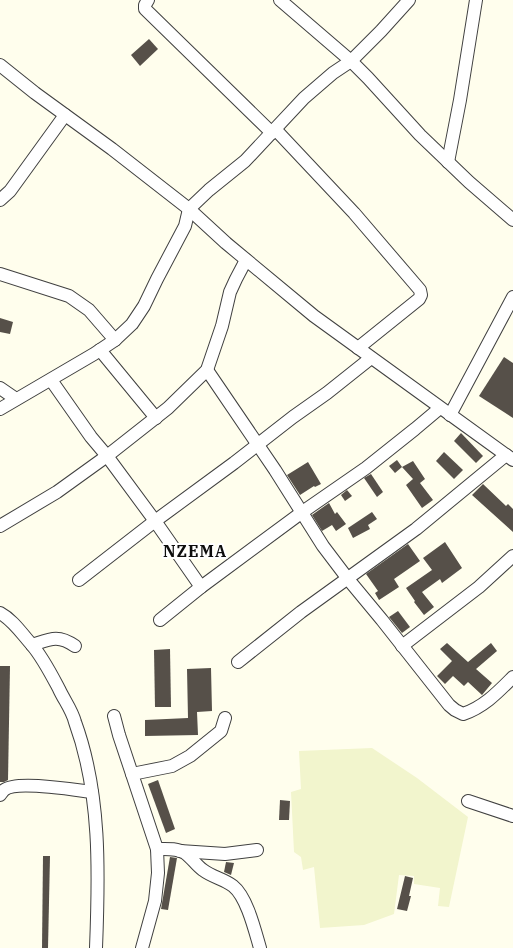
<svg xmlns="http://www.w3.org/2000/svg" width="513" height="948" viewBox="0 0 513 948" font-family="'IBM Plex Serif',serif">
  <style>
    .farmland { fill: #f2f5cd }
    .building { fill: #565049 }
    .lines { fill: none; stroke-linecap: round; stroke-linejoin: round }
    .minor-casing { stroke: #404040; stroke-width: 14 }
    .minor { stroke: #fff; stroke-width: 12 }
    .labels { text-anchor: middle; stroke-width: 4; stroke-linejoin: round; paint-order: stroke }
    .district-label { font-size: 16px; font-weight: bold; letter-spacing: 1px; fill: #0d0d0d; stroke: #fff }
  </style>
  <rect width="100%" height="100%" fill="#fffeed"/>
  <path class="farmland" d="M372,748L417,778L468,817L449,907L438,906L440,888L414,884V876L399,875L394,914L364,925L320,928L314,867L303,870L301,857L294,852L291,792L301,789L299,751Z"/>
  <g class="building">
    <path d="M149,39L158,49L140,66L131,55Z"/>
    <path d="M0,318L13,322L10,334L0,332Z"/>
    <path d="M504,357L513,363V418L479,396Z"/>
    <path d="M461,433L483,456L476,463L454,441Z"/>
    <path d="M444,452L463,470L454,479L436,461Z"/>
    <path d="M397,460L402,467L395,473L389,466Z"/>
    <path d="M413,461L425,479L420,483L433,500L422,508L406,485L413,479L402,467Z"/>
    <path d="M308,462L321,484L315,487L314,486L300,495L287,475Z"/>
    <path d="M371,474L383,492L377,497L364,478Z"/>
    <path d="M483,484L506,506L508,504L513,509V532L472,495Z"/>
    <path d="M347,490L352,496L345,501L341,495Z"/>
    <path d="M329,503L335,514L337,512L346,524L336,531L332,525L322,531L312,515Z"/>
    <path d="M372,512L377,519L368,525L370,529L353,538L348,528Z"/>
    <path d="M445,542L462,568L442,583L440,579L422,592L434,607L424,615L414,602L415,601L406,588L432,570L423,558Z"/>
    <path d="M408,544L420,561L394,579L399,587L379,600L375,593L378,591L366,574Z"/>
    <path d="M398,611L410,627L402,633L389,617Z"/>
    <path d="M447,643L468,662L491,643L497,651L476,669L492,683L482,695L468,682L464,686L453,676L445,684L437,676L452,661L440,649Z"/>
    <path d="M170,649L171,707H155L154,650Z"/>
    <path d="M0,666H10L8,780L4,782H0Z"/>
    <path d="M211,668L212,711L197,712L198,735L145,736V720L188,718L187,669Z"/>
    <path d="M158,780L175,829L166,833L148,784Z"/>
    <path d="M280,800L290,801L289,820H279Z"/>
    <path d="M43,856H50L48,948H42Z"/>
    <path d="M170,857L177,858L168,910L161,909Z"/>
    <path d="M226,862L234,863L231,875L224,872Z"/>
    <path d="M405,876L413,878L409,896H411L407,911L397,909Z"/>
  </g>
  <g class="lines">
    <g class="minor-casing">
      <g id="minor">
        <path d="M148,0L145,5V9L272,133"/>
        <path d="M280,0L351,61L368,78L420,135L469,182L513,220"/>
        <path d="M0,65L35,93L112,149L189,209L226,243L314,316L513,460"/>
        <path d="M275,129L354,213L420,290L421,295L419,299L358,348"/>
        <path d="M448,162L460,100L476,0"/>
        <path d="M0,200L10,191L65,115"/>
        <path d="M0,274L69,296L89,310L115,340"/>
        <path d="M100,350L156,418"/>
        <path d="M207,370L275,470L323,546L348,579L382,620L449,705L455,710L463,714C484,707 498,692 513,677"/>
        <path d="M51,380L91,437L107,456L155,521L201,587"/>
        <path d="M0,388L16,399"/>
        <path d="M0,409L94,354L115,340L132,324L144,306L157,279L185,226L189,209L209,190L245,161L304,98L333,73L351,61L381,31L409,0"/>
        <path d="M450,415L513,297"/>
        <path d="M0,526L57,492L107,456L168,408L207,370L222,326L230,292L236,279L246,260"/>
        <path d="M79,580L155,521L234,463L293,417L327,393L371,358"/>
        <path d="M0,613C13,620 22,634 32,645C43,658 51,674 59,689C64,700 72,710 75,722C101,793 99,873 96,948"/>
        <path d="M160,620L201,587L301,513L366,468L415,429L440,408"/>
        <path d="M32,645C50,639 58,634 75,646"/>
        <path d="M402,646L479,587L513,556"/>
        <path d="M238,662L301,612L416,529L506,455"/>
        <path d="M114,716L119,735L157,849L158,873L155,901L142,948"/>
        <path d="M132,774L172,766L190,756L221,731L225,718"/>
        <path d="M0,795C1,794 2,792 4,790C16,780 75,790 92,792"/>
        <path d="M468,801L513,816"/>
        <path d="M157,849C166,849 177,848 185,853C192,858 196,865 203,870C212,877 224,879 233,886C247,897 255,931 260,948"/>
        <path d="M180,851L225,854L257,850"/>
      </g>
    </g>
    <use href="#minor" class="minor"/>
  </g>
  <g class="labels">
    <g class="district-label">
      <text x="195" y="557">NZEMA</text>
    </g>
  </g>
</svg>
